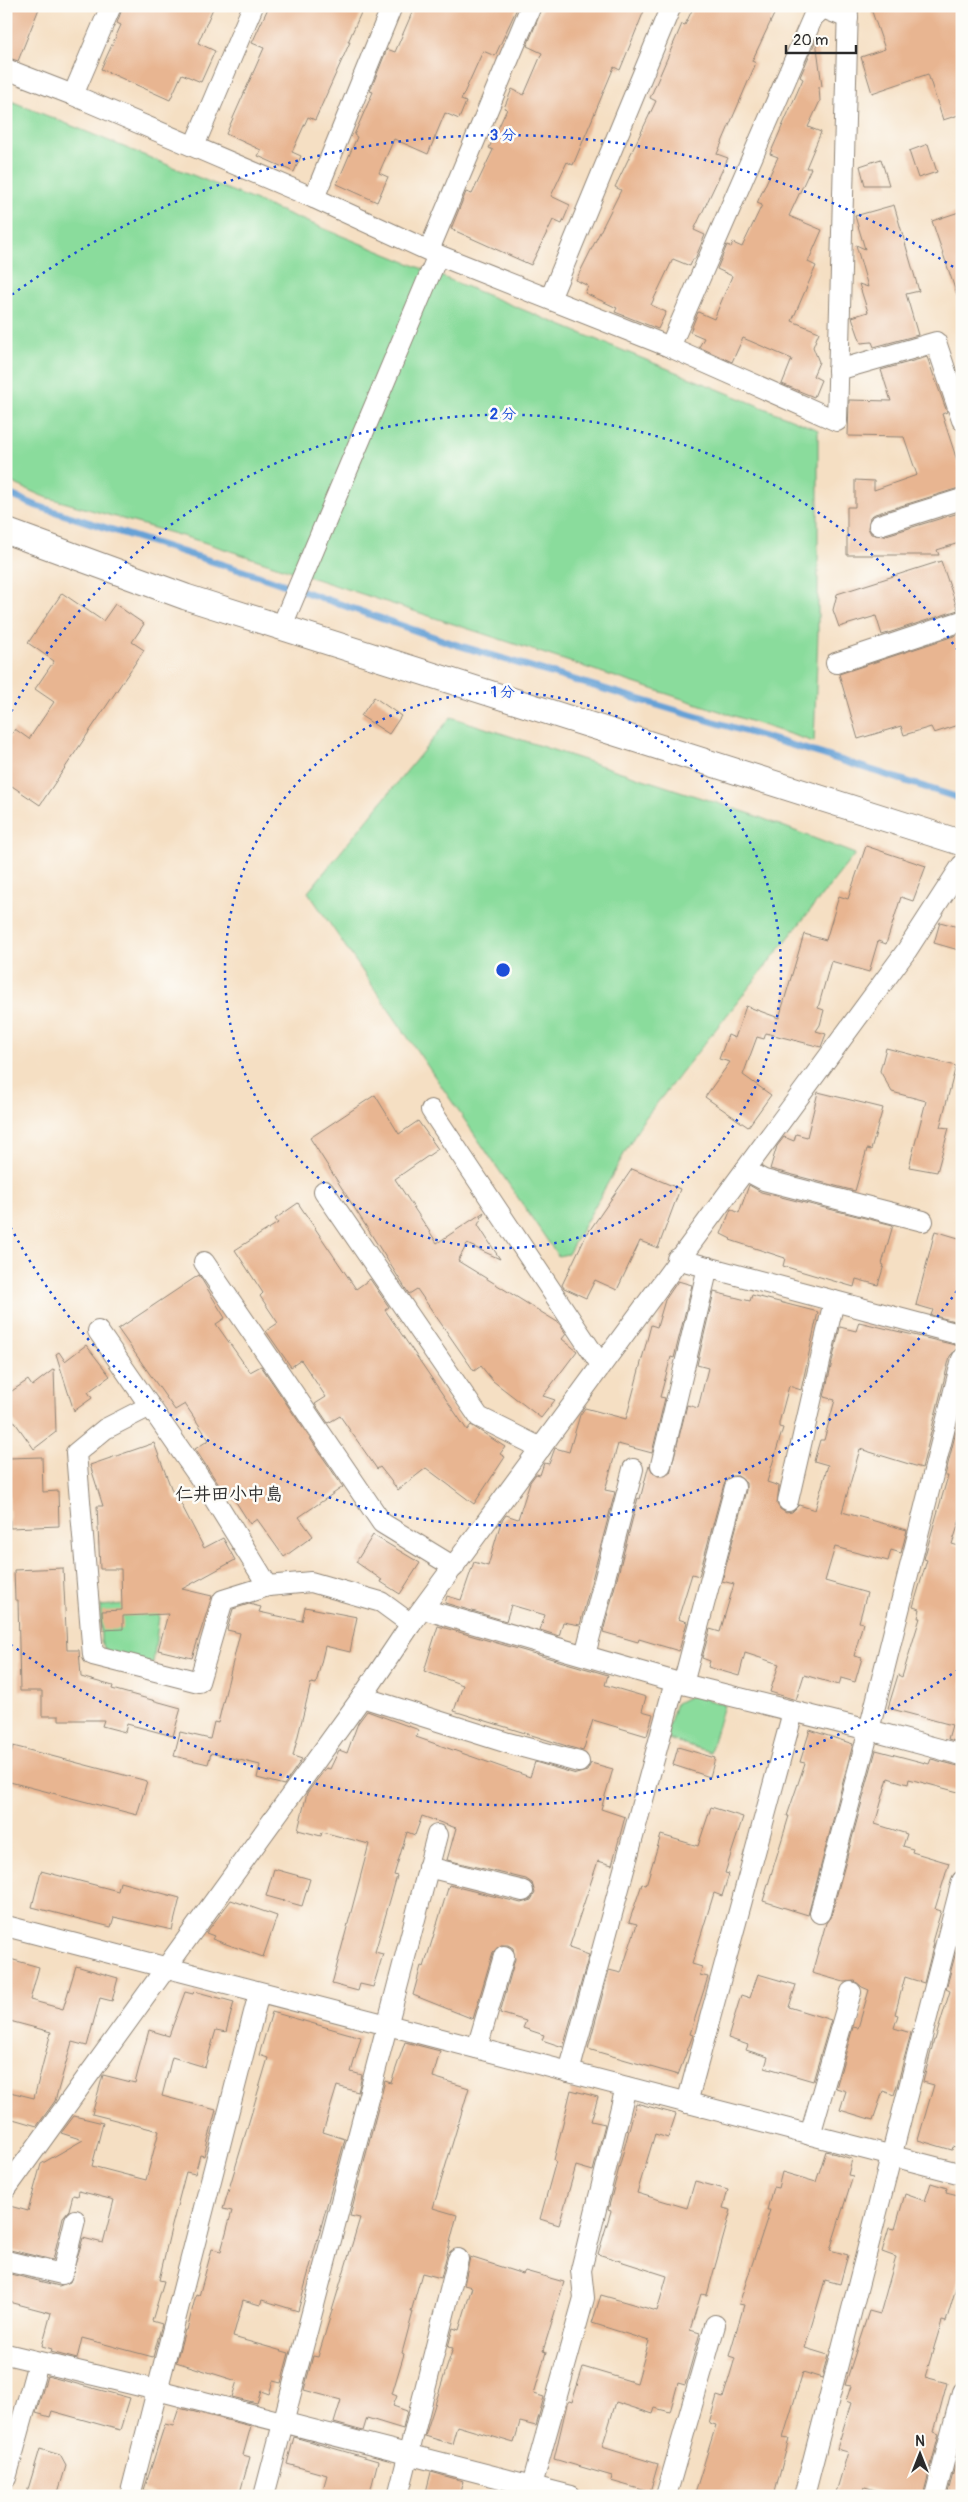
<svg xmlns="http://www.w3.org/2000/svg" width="968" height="2502" viewBox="0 0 968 2502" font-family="Pangolin,'Klee One',sans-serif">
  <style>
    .green { fill: #8adc9c; stroke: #5a8464 }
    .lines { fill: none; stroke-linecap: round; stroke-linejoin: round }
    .stream { stroke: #66a1d6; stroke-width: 7 }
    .building { fill: #e8b591 }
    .minor-casing { stroke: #908577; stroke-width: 22 }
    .tertiary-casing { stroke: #908577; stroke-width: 27 }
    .minor { stroke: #fff; stroke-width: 20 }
    .tertiary { stroke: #fff; stroke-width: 25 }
    .ring { fill: none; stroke: #1d4ed8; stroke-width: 2.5; stroke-dasharray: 2.5 5 }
    .labels { text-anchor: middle; stroke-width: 5; stroke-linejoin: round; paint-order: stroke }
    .quarter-label { font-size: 18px; font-weight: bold; fill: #2b2b2b; stroke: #fdfcf7 }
    .centre { fill: #1d4ed8; stroke: #fdfcf7; stroke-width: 2.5 }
    .ring-label { font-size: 15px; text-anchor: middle; font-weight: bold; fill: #1d4ed8; stroke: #fdfcf7; stroke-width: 5; stroke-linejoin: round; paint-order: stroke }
  </style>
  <rect width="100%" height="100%" fill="#fdfcf7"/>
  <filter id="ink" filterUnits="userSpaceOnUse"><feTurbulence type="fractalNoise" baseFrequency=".02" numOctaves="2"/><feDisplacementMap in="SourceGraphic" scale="10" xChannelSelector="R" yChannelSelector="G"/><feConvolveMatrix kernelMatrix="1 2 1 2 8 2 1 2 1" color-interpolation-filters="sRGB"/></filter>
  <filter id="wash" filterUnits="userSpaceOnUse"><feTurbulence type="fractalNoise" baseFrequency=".0096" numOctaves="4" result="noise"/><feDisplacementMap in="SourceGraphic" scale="20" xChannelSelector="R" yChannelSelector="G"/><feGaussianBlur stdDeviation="1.12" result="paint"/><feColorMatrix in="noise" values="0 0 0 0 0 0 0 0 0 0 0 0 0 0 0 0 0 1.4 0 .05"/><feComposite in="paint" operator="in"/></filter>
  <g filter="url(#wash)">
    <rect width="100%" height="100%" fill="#f5dfc3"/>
    <g class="green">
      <path d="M6,99L818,430V632L814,742L203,542L42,496L6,480Z"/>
      <path d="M451,717L751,814L855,854L642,1122L568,1254L558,1256L308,892Z"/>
      <path d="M161,1601L153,1664L107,1653L101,1641L100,1606Z"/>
      <path d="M692,1695L724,1705L710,1752L665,1738L676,1703Z"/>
    </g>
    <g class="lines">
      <path class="stream" d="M6,493L37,506L268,579L454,644L821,754L962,799"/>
    </g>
    <g id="blocks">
      <g class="building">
        <path d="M6,6H40L18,61L6,57Z"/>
        <path d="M123,6H214L198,43L215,51L201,82L182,74L170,100L101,69L121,25L117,23Z"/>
        <path d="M269,6H364L348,42H350L315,120L308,117L292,152L301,156L294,172L258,156L261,150L226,134L264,48L252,43Z"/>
        <path d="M415,6H518L495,56L483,51L461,100L466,102L459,119L445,113L428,154L394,139L379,173L388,177L377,202L337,184L357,137L354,135L373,92L370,91L387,49L395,52Z"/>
        <path d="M543,6H646L620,70L614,67L573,165L567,162L551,196L570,205L562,224L553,220L531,265L451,229L466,192L472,194L493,150L489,148L507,109L504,108L512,89L524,95L542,53L527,46Z"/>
        <path d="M694,6H778L752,61L756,63L717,154L728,158L694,230L705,235L695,259H693L690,266L673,259L651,305L666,312L658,329L615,312L617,308L585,293L588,286L576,280L621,190L615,187L656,101L650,98L682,24L685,25Z"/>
        <path d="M870,6H962V114L943,120L928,74L872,93L861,57L885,49Z"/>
        <path d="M816,40L822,86L819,87L820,101L808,127L821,132L806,168H811L789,216L822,230L808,262L816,266L792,321L819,332L813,347L819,362L813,376L821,380L814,397L782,384L792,359L743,338L732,362L699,347L704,338L690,332L698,312L714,319L732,276L717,269L727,245L731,247L733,243L742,247L762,205L757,203L778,157L770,154L803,79L800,77Z"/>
        <path d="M928,144L937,172L918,178L909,151Z"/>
        <path d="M881,159L889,185H865L860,166Z"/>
        <path d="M894,205L919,291L906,294L918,335L874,347L872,342L861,343L852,317L868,312L859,284L868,287L856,245L865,249L855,216Z"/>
        <path d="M962,211V298H958L932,221Z"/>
        <path d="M927,357L947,412L942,414L962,476V487L875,514L870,517L868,528L871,534L883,536L962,512V542L937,550L939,555H847V507H855V480L874,481V490L917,475L904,437L848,436L849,400L891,401L881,370Z"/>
        <path d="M941,561L958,610L882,635L876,616L839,627L833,610L837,594Z"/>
        <path d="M62,593L103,621L115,604L144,624L132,642L144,650L40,805L6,782V743L15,729L29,739L54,702L35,689L54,661L28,643Z"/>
        <path d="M960,634L962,640V724L934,733L931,727L904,735L901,726L858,739L839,674Z"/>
        <path d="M374,697L401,716L389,734L361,716Z"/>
        <path d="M866,846L926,866L913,901L901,897L886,944L878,941L869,972L831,961L818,1008L824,1010L820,1025L816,1031L826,1034L821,1047L766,1033L764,1039L757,1037L743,1075L771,1095L748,1127L705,1097L730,1062L719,1059L728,1035L735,1038L746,1006L779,1018L804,934L826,940L839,896L848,899Z"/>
        <path d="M940,922L962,928V951L934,943Z"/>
        <path d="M886,1048L956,1066L940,1127L949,1128L937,1172L909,1167L926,1101L892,1092L880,1071Z"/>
        <path d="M818,1092L883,1108L871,1150L867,1149L855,1191L770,1169L777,1146L784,1137L794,1141L796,1134L807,1137Z"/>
        <path d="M375,1095L399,1134L418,1121L438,1149L395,1179L437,1243L484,1212L478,1225L500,1259L467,1244L458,1261L559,1323L566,1334L562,1339L577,1351L543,1396L555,1400L541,1418L493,1381L481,1366L474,1371L417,1289L409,1294L310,1138Z"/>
        <path d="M632,1169L680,1189L658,1248L640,1241L617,1290L595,1280L586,1298L564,1288L562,1285L585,1237Z"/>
        <path d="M749,1185L761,1192L893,1225L882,1264L884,1265L878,1285L856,1279L854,1287L783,1266L785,1258L730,1240L731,1239L721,1234L731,1209L739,1213Z"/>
        <path d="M298,1203L356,1289L370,1279L389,1307L385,1310L467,1430L471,1425L505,1447L500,1454L505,1457L474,1504L426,1468L398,1490L380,1467L377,1469L340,1416L328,1423L315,1404L326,1397L301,1360L291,1367L266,1331L278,1323L260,1296L263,1293L235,1250L278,1223L275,1219Z"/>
        <path d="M935,1231L962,1239V1323L931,1315L933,1310L916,1305Z"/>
        <path d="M199,1275L225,1318L216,1324L250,1372L261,1366L343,1487L299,1517L313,1536L284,1557L257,1519L250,1524L229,1491L225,1494L195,1449L209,1440L185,1404L175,1410L118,1329Z"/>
        <path d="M678,1281L692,1285L674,1358L671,1357L660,1397L665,1398L652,1453L618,1444L605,1490L615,1492L580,1625L563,1622L559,1636L540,1630L545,1615L511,1605L506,1621L445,1603L447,1596L461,1600L474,1562L488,1566L501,1522L506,1515L518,1519L530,1482L536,1474L540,1475L544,1463L549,1464L555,1448L569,1452L580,1415L585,1408L626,1419L651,1325L657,1327L665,1300Z"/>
        <path d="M714,1292L750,1301L752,1295L818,1312L801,1390L789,1386L779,1423V1427L783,1428L767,1482L779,1486L777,1504L780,1509L786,1513L792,1512L799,1505L815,1510L828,1465L814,1461L820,1440H824L835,1400L824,1397L840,1327L856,1331L859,1322L959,1346L950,1356L922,1468L860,1449L842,1512L907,1530L901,1553L891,1550L888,1561L835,1547L825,1581L867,1593L859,1622L863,1623L854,1656L862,1658L855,1682L841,1678L839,1685L804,1675L796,1700L770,1692L779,1664L745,1653L739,1676L708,1667L710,1661L702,1658L710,1629L720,1632L734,1584L722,1581L746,1490V1483L738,1476H731L724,1484L699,1576L692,1574L678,1619L687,1622L679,1651L639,1639L638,1642L603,1632L638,1498L640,1499L649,1465L653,1473L658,1476H665L670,1473L687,1405L698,1408L708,1368L697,1365Z"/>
        <path d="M86,1345L110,1376L88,1392L92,1398L74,1411L56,1354L59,1352L65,1361Z"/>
        <path d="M54,1369L56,1432L34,1449L6,1410V1395L28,1380L32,1386Z"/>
        <path d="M961,1411L962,1514L952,1544L962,1547V1743L948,1739L952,1725L888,1708L898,1675L902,1677L920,1618H918L920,1609L913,1607L927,1560L924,1559L948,1476H945Z"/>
        <path d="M154,1443L176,1501L179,1500L204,1548L223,1538L235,1560L182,1589L212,1596L192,1658L158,1650L168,1614L123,1616V1629L103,1630L102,1611L122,1610L121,1569H100L97,1506H103L90,1465Z"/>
        <path d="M42,1457L43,1492L58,1491L59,1526L10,1528L8,1458Z"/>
        <path d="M373,1535L420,1563L400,1594L381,1582L382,1580L356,1562Z"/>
        <path d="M63,1568L67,1650H79L81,1677L113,1686L112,1689L181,1708L173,1736L127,1724L125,1732L102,1726L104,1720H59V1716H42V1691H20L18,1600H15L14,1570Z"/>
        <path d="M249,1604L261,1607L259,1612L302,1621L305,1607L357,1617L350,1652L325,1646L316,1684L311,1683L293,1756L302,1759L284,1785L257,1778L260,1765L211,1753L208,1764L174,1756L180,1732L210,1739L214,1722L218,1723L240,1633L227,1630L233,1609Z"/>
        <path d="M438,1626L608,1675L605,1685L646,1697L642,1711L653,1714L647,1736L593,1720L583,1751L454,1711L463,1685L424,1671Z"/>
        <path d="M367,1711L419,1730L416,1737L530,1777L535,1762L576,1774L587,1771L591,1763L613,1769L601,1809L625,1817L612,1865L598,1861L569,1948L589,1955L563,2047L542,2040L544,2035L523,2028L526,2021L500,2013L515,1959L513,1948L508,1945H501L493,1952L473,2019L413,1995L421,1966L424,1967L449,1885L521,1903L531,1900L535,1893L532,1883L526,1879L447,1860L456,1828L422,1816L415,1835L407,1832L394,1875L397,1876L375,1952L383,1954L373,1987L360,1984L358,1991L332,1984L369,1844L322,1832L321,1836L298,1830L307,1793L326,1768L330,1769L339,1750L347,1753L358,1723Z"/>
        <path d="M810,1730L853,1744L808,1915L763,1901L789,1816H787L805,1763L800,1762Z"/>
        <path d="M13,1746L147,1781L137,1815L6,1781V1771Z"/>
        <path d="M678,1747L715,1758L710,1777L673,1765Z"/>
        <path d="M876,1750L929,1764L931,1759L962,1767V1793L909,1779L908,1784L888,1778L875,1824L907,1834L903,1846L913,1849L912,1852L949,1863L935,1909L941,1911L932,1942L934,1943L924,1983L905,1977L895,2014L898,2015L894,2028L911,2033L898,2082L894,2095L883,2091L873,2120L840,2110L846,2091L836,2088L853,2027L858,2028L869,1990L862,1987L855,1981L844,1982L812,1973L826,1923L831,1916Z"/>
        <path d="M711,1807L743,1817L725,1873L729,1874L722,1896L714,1893L692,1964L702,1967L700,1975L708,1977L690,2034L693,2035L678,2075L588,2049L609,1970L621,1973L637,1924L629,1922L642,1884L646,1885L661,1835L698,1846Z"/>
        <path d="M274,1869L310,1879L302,1906L266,1896Z"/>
        <path d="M41,1871L118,1891L120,1882L180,1898L172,1930L114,1917L111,1927L32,1907Z"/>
        <path d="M231,1900L277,1916L263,1957L212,1939L214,1936L206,1933Z"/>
        <path d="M957,1948L962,1949V2150L953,2147L952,2150L918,2140L934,2085L923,2082L934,2040H935L950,1991L946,1989Z"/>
        <path d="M10,1959L39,1967L30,2000L63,2009L76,1966L118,1978L112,2001L100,1998L87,2046L72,2042L55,2101L37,2126L6,2117V2091L34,2098L51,2032L6,2020V1973Z"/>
        <path d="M758,1974L796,1985L789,2007L831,2020L813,2081L765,2067L768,2057L746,2050L748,2045L728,2038L741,1995L750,1998Z"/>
        <path d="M194,1991L234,2002L226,2032L216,2030L205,2067L172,2057L162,2096L216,2110L204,2156L200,2155L195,2174L186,2172L170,2233L159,2280L164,2281L152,2321L162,2324L153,2357L82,2338L77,2359L51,2352L52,2349L42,2346L51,2313L6,2301V2273L59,2286L70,2282L83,2238L103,2243L114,2200L79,2191L78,2196L73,2195L69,2210L63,2217L53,2260L6,2249V2205L28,2211L41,2164L83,2140L61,2133L74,2116L103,2123L92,2166L146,2180L159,2131L92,2114L103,2075L135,2083L149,2030L169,2036L185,1992L193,1994Z"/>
        <path d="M272,2012L361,2037L351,2072L362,2075L358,2092L337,2086L323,2132L345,2139L298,2311L262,2300L260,2305L243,2300L233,2337L289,2353L281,2383L273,2381L269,2394L261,2391L257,2403L232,2397L237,2381L176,2362L185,2330H187L196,2295L199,2296L212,2249L221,2251L232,2211L223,2209L268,2058L259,2055Z"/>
        <path d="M405,2042L440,2051L433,2077L469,2088L433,2208L457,2215L441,2278L422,2273L411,2312H413L402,2353L404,2354L392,2394L397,2396L393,2406L407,2411L403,2429L367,2418L363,2431L334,2423L341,2400L304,2390L313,2356L318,2357L360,2218L350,2216L385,2081L391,2083Z"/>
        <path d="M571,2090L598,2097L591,2121L605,2124L593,2171L576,2166L559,2225L540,2219L556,2161L554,2160Z"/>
        <path d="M636,2103L676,2114L668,2138L655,2134L637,2193L687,2208L695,2181L728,2190L723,2208L731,2210L707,2295L701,2294L690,2330L700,2333L685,2385L678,2383L670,2412L655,2408L653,2414L616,2402L602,2447L658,2464L650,2492L611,2481L612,2476L554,2459L567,2404L569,2401L572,2402L583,2367L637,2383L649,2341L592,2323L601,2295L657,2311L667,2276L598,2254L611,2211L608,2210Z"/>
        <path d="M826,2151L852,2159L848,2175L853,2176L830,2250L848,2255L840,2284L825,2280L805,2348L828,2355L822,2378L803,2372L783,2438L789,2439L774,2496H694L716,2425L709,2423L717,2396L723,2398L735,2358L729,2356L744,2305L739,2304L770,2210H767L773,2187L778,2188L782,2172L816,2182Z"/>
        <path d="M931,2183L947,2188L946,2192L962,2196V2267L946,2322L942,2321L925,2377L947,2383L934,2432L939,2434L923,2496H895L865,2487L862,2496H835L848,2452L837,2449L851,2403L846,2401L851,2386L845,2385L869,2311L880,2314L896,2257L882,2252L889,2228L895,2229L905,2194L925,2201Z"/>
        <path d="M470,2257L523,2274L525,2271L564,2282L543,2351L546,2352L534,2394L544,2397L536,2426L520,2422L514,2443L457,2426L452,2444L425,2436L453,2348L448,2347L453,2328L459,2330L472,2287L464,2285Z"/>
        <path d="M47,2376L130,2398L120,2430L52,2411L50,2417L36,2413Z"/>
        <path d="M179,2408L251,2426L243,2455L250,2457L239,2496H165L144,2490L165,2424L173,2426Z"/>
        <path d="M294,2437L378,2461L369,2496H321L327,2475L287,2464Z"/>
        <path d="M962,2440V2496H947Z"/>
        <path d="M40,2449L60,2455L66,2466L57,2496H26Z"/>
        <path d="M431,2472L463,2481L459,2496H425Z"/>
      </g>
    </g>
  </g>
  <g filter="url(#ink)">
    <use href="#blocks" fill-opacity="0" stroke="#908577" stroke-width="1"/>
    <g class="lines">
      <g class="minor-casing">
        <g id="minor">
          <path d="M6,69L73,95L314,198L438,255L670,347L837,421L848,6"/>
          <path d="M73,95L111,6"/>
          <path d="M194,146L253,6"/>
          <path d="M314,198L392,6"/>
          <path d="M429,250L531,6"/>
          <path d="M550,299L671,6"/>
          <path d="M670,347L813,17L823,8L848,18"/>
          <path d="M838,370L936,342L962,420"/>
          <path d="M879,525L962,499"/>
          <path d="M281,628L438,255"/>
          <path d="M836,663L962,621"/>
          <path d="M431,1110L601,1365"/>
          <path d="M745,1170L764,1180L923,1221"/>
          <path d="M324,1191L479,1417L541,1448"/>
          <path d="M677,1259L962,1335"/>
          <path d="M204,1262L382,1523L454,1567"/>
          <path d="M98,1331L213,1497L268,1586L311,1582L381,1602L411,1624"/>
          <path d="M150,1406L105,1429L76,1453L93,1655L199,1682L223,1600L268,1586"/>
          <path d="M661,1465L708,1267"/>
          <path d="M788,1501L834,1301"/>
          <path d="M423,1609L683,1684L869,1730L962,1755"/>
          <path d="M585,1655L633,1469"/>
          <path d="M683,1684L735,1487"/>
          <path d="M362,1697L508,1743L579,1762"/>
          <path d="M428,1867L523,1891"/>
          <path d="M820,1913L869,1730L962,1359"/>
          <path d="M6,1926L962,2174"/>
          <path d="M477,2048L504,1956"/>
          <path d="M569,2072L675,1682"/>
          <path d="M687,2103L793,1712"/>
          <path d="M810,2135L851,1992"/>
          <path d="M6,2189L362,1697L411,1624L907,950L962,865"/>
          <path d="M6,2261L62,2274L75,2220"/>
          <path d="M6,2354L157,2390L571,2496"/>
          <path d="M6,2478L38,2363"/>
          <path d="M130,2496L259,1993"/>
          <path d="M264,2496L437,1835"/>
          <path d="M398,2496L458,2259"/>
          <path d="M529,2496L584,2298L581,2270L626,2087"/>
          <path d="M666,2496L715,2325"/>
          <path d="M804,2496L962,1881"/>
          <path d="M935,2496L962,2392"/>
        </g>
      </g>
      <g class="tertiary-casing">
        <path id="tertiary" d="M6,531L186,597L962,843"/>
      </g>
      <use href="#minor" class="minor"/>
      <use href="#tertiary" class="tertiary"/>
    </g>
  </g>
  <g class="ring">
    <circle cx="503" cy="970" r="278"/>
    <path d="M961 1285A556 556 0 0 1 8 1222M8 718A556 556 0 0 1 961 655"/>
    <path d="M958 1670A835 835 0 0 1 6 1641M6 299A835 835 0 0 1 958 270"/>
  </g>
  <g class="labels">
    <g class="quarter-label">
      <text x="229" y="1500">仁井田小中島</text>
    </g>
  </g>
  <circle cx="503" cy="970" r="8" class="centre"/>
  <g class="ring-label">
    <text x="503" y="140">3 分</text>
    <text x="503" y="419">2 分</text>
    <text x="503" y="697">1 分</text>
  </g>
  <rect width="968" height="2502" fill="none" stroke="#fdfcf7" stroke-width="25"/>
  <g transform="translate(920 2454)" stroke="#fdfcf7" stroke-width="4" paint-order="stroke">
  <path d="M0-4L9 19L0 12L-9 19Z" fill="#2b2b2b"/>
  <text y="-8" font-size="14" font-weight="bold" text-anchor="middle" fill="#2b2b2b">N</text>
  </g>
  <path d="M786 45v8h70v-8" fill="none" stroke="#2b2b2b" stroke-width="2.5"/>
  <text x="793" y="45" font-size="15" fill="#2b2b2b" stroke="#fdfcf7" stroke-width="4" paint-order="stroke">20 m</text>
</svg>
